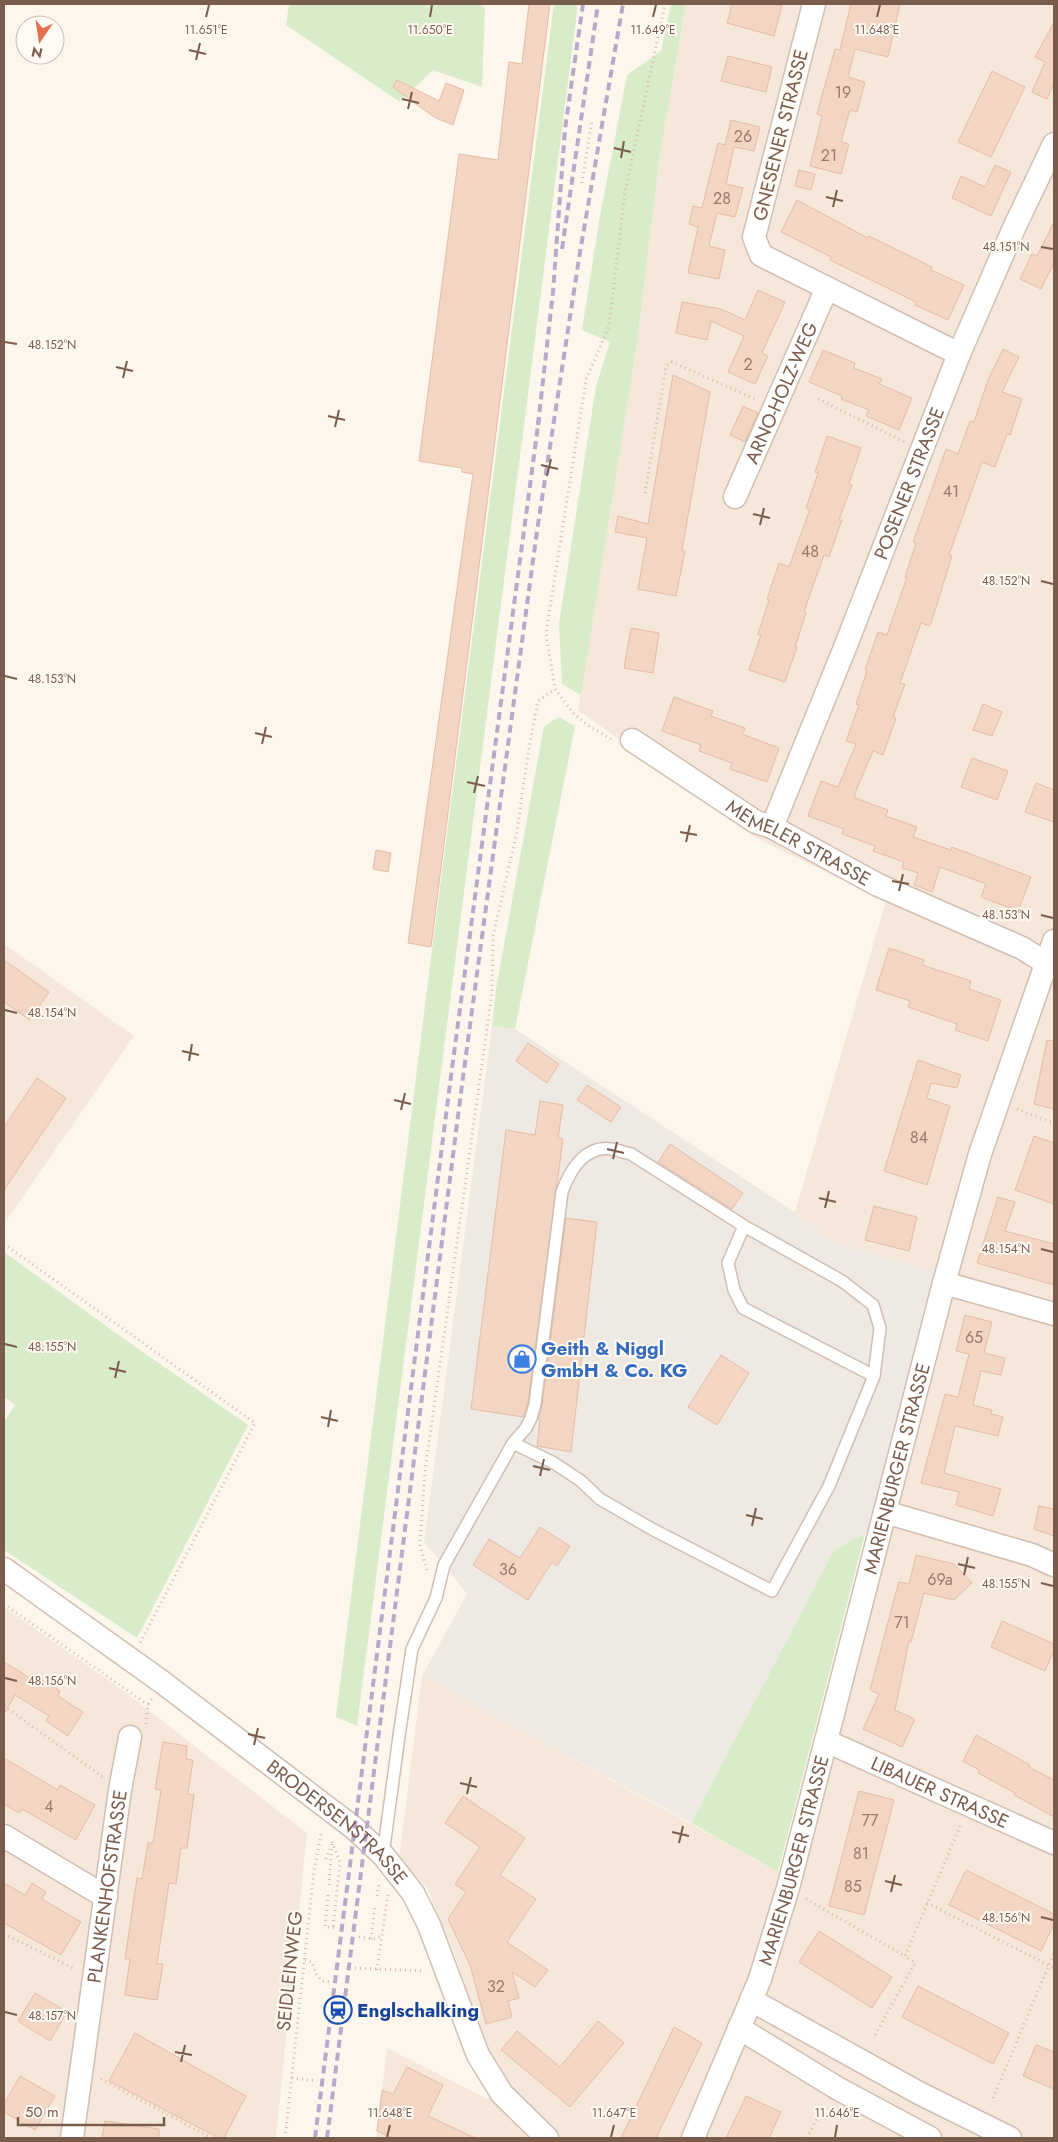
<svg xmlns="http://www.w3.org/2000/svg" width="1058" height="2142" viewBox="0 0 1058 2142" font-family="Jost,sans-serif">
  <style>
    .residential { fill: #f5e8da }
    .industrial { fill: #efe9e4 }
    .green { fill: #d8ecc9 }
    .building { fill: #f3d5c3; stroke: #e6bba3 }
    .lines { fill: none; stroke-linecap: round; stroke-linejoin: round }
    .service-casing { stroke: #d1beb0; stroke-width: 14 }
    .minor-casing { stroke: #d1beb0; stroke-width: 25 }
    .path { stroke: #d9b8a5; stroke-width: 3; stroke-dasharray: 1 4; stroke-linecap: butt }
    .service { stroke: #fff; stroke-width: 11 }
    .minor { stroke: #fff; stroke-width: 22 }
    .rail { stroke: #b9a8c9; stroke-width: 4; stroke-dasharray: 8 5; stroke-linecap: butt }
    .ticks { fill: none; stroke: #7a5c4d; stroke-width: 2 }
    .labels { text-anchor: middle; stroke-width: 4; stroke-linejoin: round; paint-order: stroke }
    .number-label { font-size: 16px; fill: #987a6a }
    .street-label { font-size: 19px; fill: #7a5c4d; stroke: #fffaf3 }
    .shop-label { font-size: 19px; font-weight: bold; fill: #366cbe; stroke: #fffaf3; text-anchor: start }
    .transit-label { font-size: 19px; font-weight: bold; fill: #164399; stroke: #fffaf3; text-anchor: start }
    .ticks-label { font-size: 12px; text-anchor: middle; fill: #7a5c4d; stroke: #fffaf3; stroke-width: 4; stroke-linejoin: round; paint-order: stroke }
  </style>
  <rect width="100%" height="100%" fill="#fdf6ec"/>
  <g class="residential">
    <path d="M686,4H1054V2138H376L387,2048L488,2099L504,2080L488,2055L458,1963L427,1888L399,1858L422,1676L800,1884L955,1277L834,1242L795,1212L886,901L758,839L578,710L637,344L660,154Z"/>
    <path d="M4,944L134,1036L4,1224Z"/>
    <path d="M4,1607L121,1689L307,1833L276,2138H4Z"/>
  </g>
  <path class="industrial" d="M492,1026L515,1029L795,1212L834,1242L956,1277L889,1522L834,1550L691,1823L422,1676L467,1594L444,1565L424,1543Z"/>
  <g class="green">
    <path d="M289,4H480L485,8L482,87L433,70L400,102L286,25Z"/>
    <path d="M554,4H578L357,1726L336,1717L432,950Z"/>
    <path d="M671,4H686L660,154L637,344L581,695L562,684L559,624L596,386L610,342L582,330L600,216L627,75L661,51Z"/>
    <path d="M559,717L575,726L515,1029L492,1026L496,989L544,726Z"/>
    <path d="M4,1252L127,1341L248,1425L137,1638L4,1550V1422L15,1405L4,1397Z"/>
    <path d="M865,1534L778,1872L691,1823L834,1550Z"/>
  </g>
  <g class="building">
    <path d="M529,4H550L431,947L408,943L473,474L462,472V468L419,461L459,154L498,160L509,62L522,64Z"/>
    <path d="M732,4H773L782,6L774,36L727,23Z"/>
    <path d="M851,4H900L888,57L855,49L848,77L865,82L857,112L850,110L841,142L849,144L841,174L810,166L822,116L817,114L835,49L840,50Z"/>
    <path d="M1054,22V83L1047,99L1032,92L1045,62L1035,57Z"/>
    <path d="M728,56L772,67L766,92L721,81Z"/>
    <path d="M992,71L1025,87L991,157L958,142Z"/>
    <path d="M397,80L439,101L446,83L464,90L453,125L434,117L393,87Z"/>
    <path d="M731,120L760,127L754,151L734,147L726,184L743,188L735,217L717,213L709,246L725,250L719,279L688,273L698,227L689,224L693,206L702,208L718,143L725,145Z"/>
    <path d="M995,165L1011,172L991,216L952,198L961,176L985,187Z"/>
    <path d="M799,170L815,174L811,190L795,186Z"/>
    <path d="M797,200L868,238L869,236L932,267L931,270L964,285L948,320L915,305L916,302L830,260L831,257L781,232Z"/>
    <path d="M1054,222V263L1041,289L1020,279L1032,254L1037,256Z"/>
    <path d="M758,290L785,302L762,353L768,356L755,384L728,372L744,336L711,321L707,340L676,333L682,302L721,309L745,320Z"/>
    <path d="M1003,349L1019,357L1002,392L1022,399L1010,435L1007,434L995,467L982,462L949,555L952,556L930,626L921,623L900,683L905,684L893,717L896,718L883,755L873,751L855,793V798L888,810L886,816L917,827L913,837L951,850L952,847L1031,877L1018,911L981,897L986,884L940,867L932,892L914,885L918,873L902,868L904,862L873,851L875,846L842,834L844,829L808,816L821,781L838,787L856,744L846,741L859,705L856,704L867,671L865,670L878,632L887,635L907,577H905L916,543L913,542L946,449L958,454L970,421L974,422L988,380Z"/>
    <path d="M823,350L855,363L854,368L882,379L879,384L912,398L899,430L866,416L869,410L841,399L842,396L809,382Z"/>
    <path d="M673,375L710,392L682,550L685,551L676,596L638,589L647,538L615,532L618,516L648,524Z"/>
    <path d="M743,406L758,413L745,442L730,435Z"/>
    <path d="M827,436L861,448L849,484L852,485L839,520H842L829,557L824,555L810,594L804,612L806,613L795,647H797L785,682L749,670L761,635L758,634L769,600L767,599L779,563L789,567L810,509L806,508L818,473L815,472Z"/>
    <path d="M631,628L659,633L653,673L624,668Z"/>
    <path d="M674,697L713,711L711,716L745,728L742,734L779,748L767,782L730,769L732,763L699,751L701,745L662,731Z"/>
    <path d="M983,704L1002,712L992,736L973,730Z"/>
    <path d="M972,758L1008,771L997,800L961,787Z"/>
    <path d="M1036,783L1054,790V822L1025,812Z"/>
    <path d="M376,850L391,853L388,872L373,869Z"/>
    <path d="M889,948L924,960L922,965L971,981L969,989L1001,1000L988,1041L955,1030L957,1024L908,1007L910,1001L876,990Z"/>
    <path d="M4,960L49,992L30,1020L4,1002Z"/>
    <path d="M1047,1040L1054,1041V1109L1034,1104Z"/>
    <path d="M528,1043L559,1064L547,1083L516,1061Z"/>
    <path d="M918,1060L961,1075L957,1088L931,1083L927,1098L950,1106L927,1185L884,1171Z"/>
    <path d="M37,1078L66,1098L4,1190V1127Z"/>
    <path d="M587,1085L621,1107L611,1122L577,1100Z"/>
    <path d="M540,1101L563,1105L558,1138L563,1139L528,1402L523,1417L471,1409L506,1130L535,1135Z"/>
    <path d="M1034,1136L1054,1143V1204L1015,1190Z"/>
    <path d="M670,1144L743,1193L732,1209L658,1162Z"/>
    <path d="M998,1197L1015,1202L1005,1231L1054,1244V1285L977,1263Z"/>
    <path d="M874,1206L917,1217L909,1251L865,1240Z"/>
    <path d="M566,1218L597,1222L571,1452L537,1446L540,1420L538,1419L542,1405Z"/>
    <path d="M965,1315L992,1322L984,1353L1005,1358L1001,1375L981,1371L973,1405L992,1410L991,1414L1003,1417L998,1436L955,1426L944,1473L1001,1489L993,1516L956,1505L959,1492L921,1483L945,1394L958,1397L969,1354L956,1351Z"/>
    <path d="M721,1355L749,1373L717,1425L688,1407Z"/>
    <path d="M1039,1506L1054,1509V1536L1034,1529Z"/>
    <path d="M540,1527L570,1546L557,1566L552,1562L528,1600L473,1565L489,1539L520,1558Z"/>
    <path d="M916,1555L954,1564L972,1583L954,1600L924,1593L911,1642L909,1641L895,1710L915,1719L902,1747L863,1729L879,1694L870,1690L893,1603L899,1582L909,1584Z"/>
    <path d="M1002,1621L1054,1644V1650L1045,1671L991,1647Z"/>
    <path d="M4,1662L30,1678L32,1674L60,1691L58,1696L83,1712L68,1736L46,1721L49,1716L15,1695L4,1714Z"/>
    <path d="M976,1735L1030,1765L1029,1767L1054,1780V1817L1014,1795L1015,1793L978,1773L979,1770L963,1761Z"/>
    <path d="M163,1742L187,1746L186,1759L193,1760L188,1794L194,1795L187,1848H181L176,1884L169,1883L157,1964H163L157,2000L125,1995L130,1959H125L137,1878L142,1879L148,1843H153L161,1790L155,1789Z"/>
    <path d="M4,1758L58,1790L60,1785L95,1805L76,1840L22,1809L19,1813L4,1804Z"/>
    <path d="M859,1791L894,1800L864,1915L829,1906Z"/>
    <path d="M463,1796L525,1838L500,1875L536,1899L507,1942L548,1970L535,1987L512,1972L519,1998L508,2001L512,2017L486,2024L470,1965L448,1919L466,1892L455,1884L480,1847L445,1823Z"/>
    <path d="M966,1870L1054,1914V1924L1041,1951L949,1905Z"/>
    <path d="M4,1883L25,1895L32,1883L46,1892L42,1899L81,1922L61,1955L4,1923Z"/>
    <path d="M819,1931L892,1977L872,2008L799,1962Z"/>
    <path d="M918,1986L1009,2033L993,2064L902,2017Z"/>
    <path d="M35,1993L67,2012L50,2041L18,2021Z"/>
    <path d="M598,2021L624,2043L570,2107L501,2050L517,2031L560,2067Z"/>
    <path d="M674,2027L702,2043L656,2138H621Z"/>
    <path d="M135,2033L246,2096L224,2138H219L109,2081Z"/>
    <path d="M1036,2045L1054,2052V2089L1023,2076Z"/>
    <path d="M407,2067L443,2085L428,2116L475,2138H393L377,2131L382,2090L393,2094Z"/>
    <path d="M20,2076L55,2096L35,2130L4,2112V2104Z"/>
    <path d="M746,2096L781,2112L769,2138H726Z"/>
    <path d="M105,2121L159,2129V2138H102Z"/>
  </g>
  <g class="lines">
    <g class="service-casing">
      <g id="service">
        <path d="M513,1443L554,1463L581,1481L600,1499L652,1529L772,1591L829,1486L874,1376"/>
        <path d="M383,1855L399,1736L412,1649L436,1598L444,1565L513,1443L526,1428L531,1418L535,1404L562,1192C570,1170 585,1145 612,1149C618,1150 625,1153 631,1154L744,1226L842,1281L873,1305L880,1328L874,1376L743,1308L734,1290L728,1263L744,1226"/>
      </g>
    </g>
    <g class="minor-casing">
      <g id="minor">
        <path d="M814,4L754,237L761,255L959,354"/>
        <path id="s1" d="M735,497L827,288"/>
        <path id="s2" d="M632,740L756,822L772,827L878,885L1022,948L1054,968"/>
        <path id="s3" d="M772,827L846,645L959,354L1014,228L1054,144"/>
        <path d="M944,1283L1054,1314"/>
        <path d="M885,1512L1032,1555L1054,1565"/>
        <path id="s4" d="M4,1569L162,1682L354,1828L383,1855L413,1893L429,1925L478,2055L502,2094L547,2138"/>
        <path id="s5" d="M826,1741L1054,1843"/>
        <path d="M4,1836L106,1897"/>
        <path d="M751,2000L919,2093L1010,2138"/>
        <path d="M739,2028L837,2088L930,2138"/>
        <path id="s6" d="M72,2138L120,1790L130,1737"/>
        <path id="s7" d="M693,2138L760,1979L788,1888L944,1283L980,1154L1054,941"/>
      </g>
    </g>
    <g class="path">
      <path d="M582,183L592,120"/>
      <path d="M818,399L905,442"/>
      <path d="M645,493L666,366L672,362L755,399"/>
      <path d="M611,739L589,726L574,714L555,689L546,633L586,380L609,326L625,192L665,4"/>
      <path d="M1017,1109L1054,1123"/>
      <path d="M4,1244L255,1423L140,1643"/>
      <path d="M427,1570L420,1545L425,1471L492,993L493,936L517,831L529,748L538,701L555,689"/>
      <path d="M4,1604L148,1705"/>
      <path d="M4,1706L103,1777"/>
      <path d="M146,1724L148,1705L152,1698"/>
      <path d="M332,1842L340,1862L333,1928"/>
      <path d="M326,1859L331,1845"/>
      <path d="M329,1885L332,1843"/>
      <path d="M328,1895L325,1927L336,1928"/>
      <path d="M377,1896L379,1884"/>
      <path d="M806,1899L905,1956"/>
      <path d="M927,1903L1054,1968"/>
      <path d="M4,1934L75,1969"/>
      <path d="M359,1937L375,1939L381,1936"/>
      <path d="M371,1939L375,1905"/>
      <path d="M305,1960L312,1962L316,1974L322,1981L329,1982"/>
      <path d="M355,1968L425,1971"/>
      <path d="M377,1970L388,1894"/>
      <path d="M875,2035L915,1963L905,1956L961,1824"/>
      <path d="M292,2078L317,2081"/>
      <path d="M101,2079L212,2138"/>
      <path d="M993,2098L1054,1953"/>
      <path d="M285,2138L314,1871L322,1830"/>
      <path d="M807,2138L821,2111"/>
    </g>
    <use href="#service" class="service"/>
    <use href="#minor" class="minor"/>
    <g class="rail">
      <path d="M562,249L598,4"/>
      <path d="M538,425L553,292L565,129L583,4"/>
      <path d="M315,2138L451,1076L539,418"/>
      <path d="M327,2138L463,1077L537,531L580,252L623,4"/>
    </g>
  </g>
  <path class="ticks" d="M206,17L209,5M430,17L432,5M653,17L656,5M877,17L880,5M189,50L206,54M196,60L200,43M402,99L419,103M408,109L412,92M614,148L631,152M621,158L624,141M826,197L843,201M833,207L837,190M1041,247L1053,249M5,342L17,344M116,367L133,371M123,378L127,361M328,416L345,420M335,427L339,410M541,465L558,469M547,476L551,459M753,514L770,518M760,525L764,508M1041,581L1053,584M5,676L17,679M255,733L272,737M262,744L266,727M467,782L485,786M474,793L478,776M680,832L697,835M686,842L690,825M892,881L909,884M899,891L903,874M1041,915L1053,918M5,1010L17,1013M182,1051L199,1055M189,1061L192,1044M394,1100L411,1104M401,1110L405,1093M607,1149L624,1153M613,1159L617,1142M819,1198L836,1202M825,1208L829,1191M1041,1249L1053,1252M5,1344L17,1347M109,1368L126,1372M115,1378L119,1361M321,1417L338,1421M328,1427L331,1410M533,1466L550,1470M540,1476L544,1459M746,1515L763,1519M752,1526L756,1508M958,1564L975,1568M964,1575L968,1557M1041,1583L1053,1586M5,1678L17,1681M248,1734L265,1738M254,1745L258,1728M460,1783L477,1787M467,1794L471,1777M672,1832L689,1836M679,1843L683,1826M885,1881L902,1885M891,1892L895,1875M1041,1917L1053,1920M5,2012L17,2015M175,2052L192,2055M181,2062L185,2045M387,2137L390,2125M611,2137L614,2125M835,2137L837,2125"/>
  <defs>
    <g id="shop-ring" transform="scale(1.4375)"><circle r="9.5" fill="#fffaf3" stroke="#3f7fe0" stroke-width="1.5"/><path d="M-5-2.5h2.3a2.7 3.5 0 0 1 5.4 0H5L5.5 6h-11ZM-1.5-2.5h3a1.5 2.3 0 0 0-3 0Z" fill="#3f7fe0"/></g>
    <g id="station-ring" transform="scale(1.4375)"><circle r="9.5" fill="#fffaf3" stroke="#1a4fb4" stroke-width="1.5"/><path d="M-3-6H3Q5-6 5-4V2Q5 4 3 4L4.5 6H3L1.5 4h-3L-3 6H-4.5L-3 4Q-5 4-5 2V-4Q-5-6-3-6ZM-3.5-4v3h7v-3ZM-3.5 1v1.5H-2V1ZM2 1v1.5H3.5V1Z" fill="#1a4fb4"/></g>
  </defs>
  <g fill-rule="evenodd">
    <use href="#shop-ring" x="522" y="1359"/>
    <use href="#station-ring" x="338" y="2010"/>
  </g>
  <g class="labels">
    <g class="number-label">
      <text x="843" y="98">19</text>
      <text x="743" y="142">26</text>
      <text x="829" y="161">21</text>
      <text x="722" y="204">28</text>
      <text x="748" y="370">2</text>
      <text x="951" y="497">41</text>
      <text x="810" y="557">48</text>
      <text x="919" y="1143">84</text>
      <text x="974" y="1343">65</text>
      <text x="508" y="1575">36</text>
      <text x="940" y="1585">69a</text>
      <text x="902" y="1628">71</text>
      <text x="49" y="1812">4</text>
      <text x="870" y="1826">77</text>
      <text x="861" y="1859">81</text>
      <text x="853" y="1892">85</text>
      <text x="496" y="1992">32</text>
    </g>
    <g class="street-label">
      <text transform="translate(780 135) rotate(-76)" y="7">GNESENER STRASSE</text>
      <text dy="7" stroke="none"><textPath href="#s1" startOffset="114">ARNO-HOLZ-WEG</textPath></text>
      <text dy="7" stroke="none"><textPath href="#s3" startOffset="370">POSENER STRASSE</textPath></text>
      <text dy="7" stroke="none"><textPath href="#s2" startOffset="196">MEMELER STRASSE</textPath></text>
      <text dy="7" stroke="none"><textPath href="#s7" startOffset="701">MARIENBURGER STRASSE</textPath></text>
      <text dy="7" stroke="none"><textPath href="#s5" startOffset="125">LIBAUER STRASSE</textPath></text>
      <text dy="7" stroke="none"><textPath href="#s4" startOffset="419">BRODERSENSTRASSE</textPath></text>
      <text dy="7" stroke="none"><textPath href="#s7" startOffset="296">MARIENBURGER STRASSE</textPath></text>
      <text dy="7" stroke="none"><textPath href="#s6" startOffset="254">PLANKENHOFSTRASSE</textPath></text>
      <text transform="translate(289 1971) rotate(-84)" y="7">SEIDLEINWEG</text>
    </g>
    <g class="shop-label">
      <text x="541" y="1355">Geith &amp; Niggl<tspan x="541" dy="22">GmbH &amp; Co. KG</tspan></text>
    </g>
    <g class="transit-label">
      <text x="357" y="2017">Englschalking</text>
    </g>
  </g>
  <g class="ticks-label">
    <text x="206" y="34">11.651°E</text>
    <text x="430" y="34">11.650°E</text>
    <text x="653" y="34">11.649°E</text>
    <text x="877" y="34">11.648°E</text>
    <text x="1006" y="251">48.151°N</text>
    <text x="52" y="349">48.152°N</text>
    <text x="1006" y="585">48.152°N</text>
    <text x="52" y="683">48.153°N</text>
    <text x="1006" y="919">48.153°N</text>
    <text x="52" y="1017">48.154°N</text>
    <text x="1006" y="1253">48.154°N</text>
    <text x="52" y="1351">48.155°N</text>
    <text x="1006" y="1588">48.155°N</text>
    <text x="52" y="1685">48.156°N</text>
    <text x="1006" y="1922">48.156°N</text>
    <text x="52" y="2020">48.157°N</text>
    <text x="390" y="2117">11.648°E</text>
    <text x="614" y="2117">11.647°E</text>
    <text x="837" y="2117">11.646°E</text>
  </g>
  <rect width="1058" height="2142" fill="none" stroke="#7a5c4d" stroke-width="10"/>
  <g transform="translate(40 40) rotate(193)"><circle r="24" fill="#fffaf3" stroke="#cabbb1"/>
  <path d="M0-4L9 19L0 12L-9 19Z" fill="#e76f51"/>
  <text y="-8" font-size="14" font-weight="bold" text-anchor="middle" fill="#7a5c4d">N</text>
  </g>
  <path d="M18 2117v8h146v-8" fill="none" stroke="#7a5c4d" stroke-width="2.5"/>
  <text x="25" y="2117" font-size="15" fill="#7a5c4d" stroke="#fffaf3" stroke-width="4" paint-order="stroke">50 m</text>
</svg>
